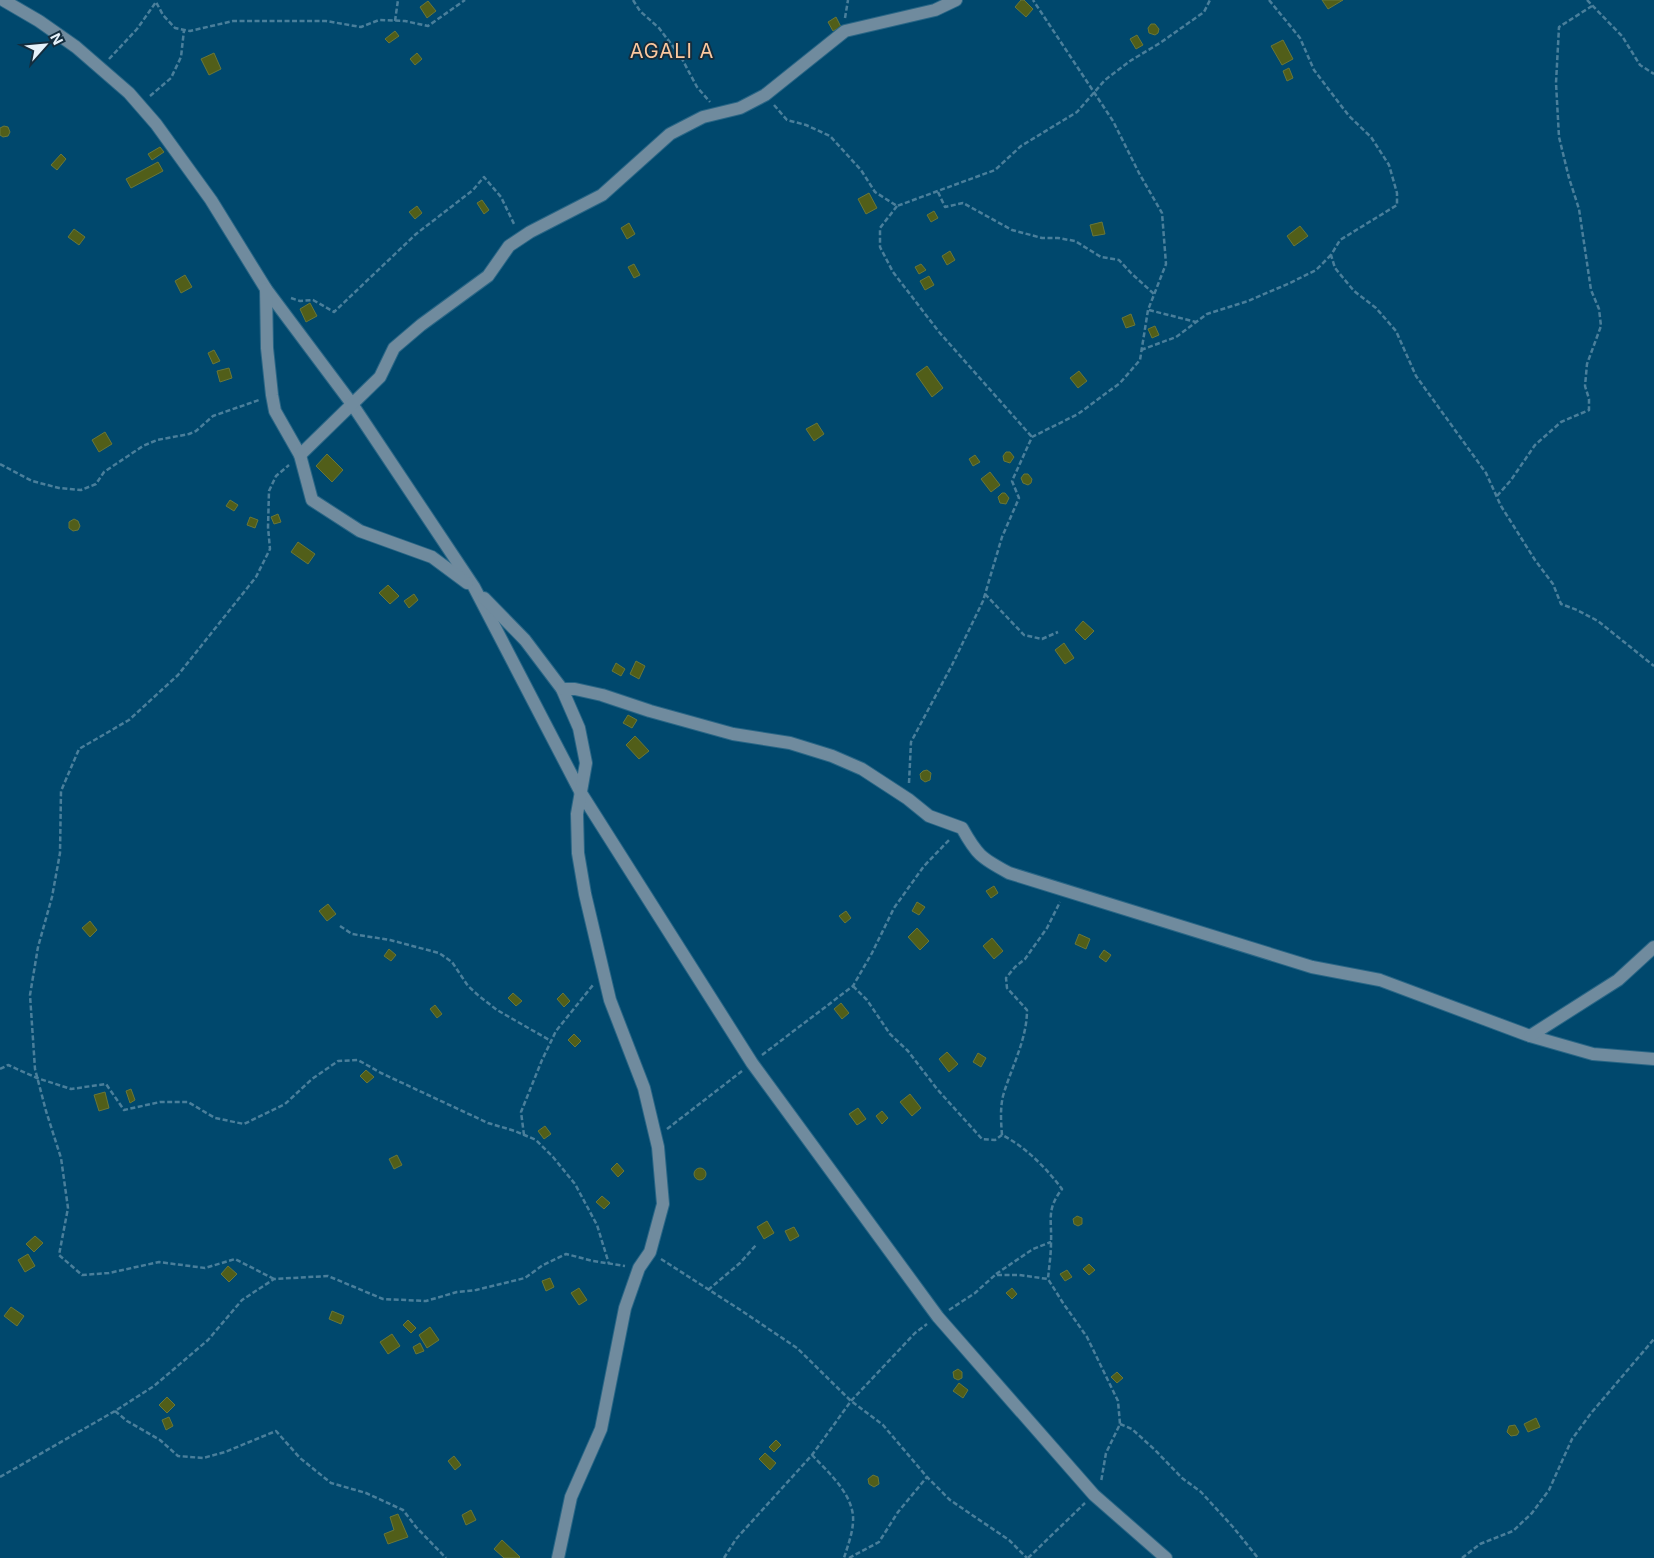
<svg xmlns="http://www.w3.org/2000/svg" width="1654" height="1558" viewBox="0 0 1654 1558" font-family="Inter,sans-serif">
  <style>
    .building { fill: #515e19; stroke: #697739 }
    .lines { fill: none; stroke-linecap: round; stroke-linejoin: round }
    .minor-casing { stroke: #296686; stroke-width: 14 }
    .path { stroke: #4a7f9b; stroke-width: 2.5; stroke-dasharray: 5 2.5; stroke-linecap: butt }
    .minor { stroke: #708b9e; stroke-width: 12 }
    .labels { text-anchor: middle; stroke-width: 4; stroke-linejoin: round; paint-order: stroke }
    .quarter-label { font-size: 20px; letter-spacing: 1px; fill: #fcc89f; stroke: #132d3e }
  </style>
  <rect width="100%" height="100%" fill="#00486d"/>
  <g class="building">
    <path d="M1021,0H1024L1033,9L1026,17L1015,7Z"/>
    <path d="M1322,0H1343L1328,9Z"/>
    <path d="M428,1L436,11L427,18L420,7Z"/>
    <path d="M836,17L841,27L833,31L828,22Z"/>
    <path d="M1151,24H1155L1159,29L1158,33L1155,35L1149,33L1148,28Z"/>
    <path d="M395,31L399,36L389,43L385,39Z"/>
    <path d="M1137,35L1143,45L1136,49L1130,39Z"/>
    <path d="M1283,40L1293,59L1282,65L1271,46Z"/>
    <path d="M214,53L221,69L209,75L201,59Z"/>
    <path d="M417,53L422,59L415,65L410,59Z"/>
    <path d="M1289,68L1293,78L1287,81L1283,71Z"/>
    <path d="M4,126L8,127L10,132L8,136L3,137L0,135V128Z"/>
    <path d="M160,147L164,152L152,160L148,154Z"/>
    <path d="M61,154L66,159L57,170L51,165Z"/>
    <path d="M158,162L163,171L131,188L126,179Z"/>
    <path d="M869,193L877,208L866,214L858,199Z"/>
    <path d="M482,200L489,210L484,214L477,203Z"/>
    <path d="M417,206L422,213L415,219L409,212Z"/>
    <path d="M934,211L938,218L931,222L927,215Z"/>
    <path d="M1102,222L1105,234L1093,236L1090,225Z"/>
    <path d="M629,223L635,234L627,239L621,228Z"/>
    <path d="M1300,226L1308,236L1294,246L1287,236Z"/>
    <path d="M74,229L85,237L79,245L68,237Z"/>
    <path d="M950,251L955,260L947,265L942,256Z"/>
    <path d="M634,264L640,275L634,278L628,267Z"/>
    <path d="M921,264L926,270L919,274L915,267Z"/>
    <path d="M185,275L192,287L181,293L175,281Z"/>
    <path d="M929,276L934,285L925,290L920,281Z"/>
    <path d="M310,303L317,316L306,322L300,309Z"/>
    <path d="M1131,314L1135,325L1126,328L1122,318Z"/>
    <path d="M1155,326L1159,335L1152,338L1148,329Z"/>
    <path d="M214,350L220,361L213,364L208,353Z"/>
    <path d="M927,366L943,388L932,397L916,374Z"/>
    <path d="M229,368L232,378L220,382L217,371Z"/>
    <path d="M1079,371L1087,381L1078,388L1070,378Z"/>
    <path d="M817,423L824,434L814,441L806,429Z"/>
    <path d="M105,432L112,444L99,452L92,440Z"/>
    <path d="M1006,452H1010L1014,457L1010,463L1004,461L1003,456Z"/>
    <path d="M327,454L343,470L332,482L316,466Z"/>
    <path d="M975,455L980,462L973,466L969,459Z"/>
    <path d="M990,472L1000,485L991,492L981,479Z"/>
    <path d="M1024,474H1028L1032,479L1031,483L1028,485L1023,483L1021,478Z"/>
    <path d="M1002,493H1005L1009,498L1006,504L1000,503L998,497Z"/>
    <path d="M230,500L238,505L234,511L226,506Z"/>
    <path d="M278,514L281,522L274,524L271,517Z"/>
    <path d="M250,517L258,520L255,528L247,525Z"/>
    <path d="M74,519L78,521L80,526L78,530L73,531L69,528V522Z"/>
    <path d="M298,542L315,554L308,564L291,552Z"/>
    <path d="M388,585L399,596L390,604L379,593Z"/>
    <path d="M414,594L418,600L409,608L404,601Z"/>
    <path d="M1083,621L1094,631L1085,640L1075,630Z"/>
    <path d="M1064,643L1074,658L1065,664L1055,650Z"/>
    <path d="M636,661L645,666L639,679L630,674Z"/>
    <path d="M616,663L625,669L621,676L612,671Z"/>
    <path d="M628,715L637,720L632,728L623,723Z"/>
    <path d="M635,736L649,751L639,759L626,745Z"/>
    <path d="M927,770L931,773L930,780L925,782L921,779L920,774L923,771Z"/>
    <path d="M994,886L998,893L991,898L986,891Z"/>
    <path d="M917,902L925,907L919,915L912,911Z"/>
    <path d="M328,904L336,914L327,921L319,911Z"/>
    <path d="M846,911L851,918L845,923L839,916Z"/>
    <path d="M90,921L97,930L90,937L82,928Z"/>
    <path d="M917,928L929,941L920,950L908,937Z"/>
    <path d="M1079,934L1090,939L1086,949L1075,944Z"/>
    <path d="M992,938L1003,951L994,959L983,946Z"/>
    <path d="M389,949L396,955L391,961L384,956Z"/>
    <path d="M1104,950L1111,955L1106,962L1099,957Z"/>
    <path d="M513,993L522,1001L516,1006L508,998Z"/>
    <path d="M563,993L570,1001L564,1007L557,999Z"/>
    <path d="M841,1003L849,1013L842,1019L834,1009Z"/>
    <path d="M435,1005L442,1014L437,1018L430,1009Z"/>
    <path d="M574,1034L581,1041L575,1047L568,1040Z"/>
    <path d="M947,1052L958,1064L949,1072L939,1059Z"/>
    <path d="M978,1053L986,1058L981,1067L973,1062Z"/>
    <path d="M366,1070L374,1077L367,1083L360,1076Z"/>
    <path d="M131,1089L135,1100L130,1103L126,1091Z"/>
    <path d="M105,1092L109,1108L99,1111L94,1095Z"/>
    <path d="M910,1094L921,1108L912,1116L900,1102Z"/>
    <path d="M858,1108L866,1119L857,1125L849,1114Z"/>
    <path d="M882,1111L888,1118L882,1124L876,1116Z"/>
    <path d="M545,1126L551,1134L544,1139L538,1131Z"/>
    <path d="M397,1155L402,1165L394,1169L389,1159Z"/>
    <path d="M617,1163L624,1171L618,1177L611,1169Z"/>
    <circle cx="700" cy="1174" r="6"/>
    <path d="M602,1196L610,1203L604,1209L596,1202Z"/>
    <path d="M1077,1216L1082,1218V1224L1078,1226L1074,1224L1073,1219Z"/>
    <path d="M767,1221L774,1233L764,1239L757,1227Z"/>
    <path d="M794,1227L799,1236L790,1241L785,1231Z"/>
    <path d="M35,1236L43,1243L34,1252L26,1244Z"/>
    <path d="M28,1254L35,1266L25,1272L18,1260Z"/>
    <path d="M1089,1264L1095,1270L1089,1275L1083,1269Z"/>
    <path d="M228,1266L237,1274L229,1282L221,1274Z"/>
    <path d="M1067,1270L1072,1277L1065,1281L1060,1274Z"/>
    <path d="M550,1278L554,1287L546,1291L542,1281Z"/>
    <path d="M579,1288L587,1300L579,1305L571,1293Z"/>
    <path d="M1012,1288L1017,1294L1012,1299L1006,1293Z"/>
    <path d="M11,1307L24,1316L17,1326L4,1316Z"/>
    <path d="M332,1311L344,1316L341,1324L329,1319Z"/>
    <path d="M408,1320L416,1328L411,1333L403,1325Z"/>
    <path d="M430,1327L439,1340L427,1348L419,1335Z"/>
    <path d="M392,1334L400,1346L388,1354L380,1342Z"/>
    <path d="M420,1343L424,1351L416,1354L413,1347Z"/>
    <path d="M958,1369L962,1372V1378L958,1380L954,1378L953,1372Z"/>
    <path d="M1117,1372L1123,1378L1117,1383L1111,1377Z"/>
    <path d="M959,1383L968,1390L963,1398L953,1391Z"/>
    <path d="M167,1397L175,1405L167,1413L159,1405Z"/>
    <path d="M169,1417L173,1426L166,1430L162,1420Z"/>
    <path d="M1536,1418L1540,1427L1528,1432L1524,1424Z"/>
    <path d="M1515,1425L1519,1432L1517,1435L1511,1436L1507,1432L1509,1426Z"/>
    <path d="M776,1440L781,1445L774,1452L769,1447Z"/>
    <path d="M765,1453L776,1463L770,1470L759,1459Z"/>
    <path d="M454,1456L461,1465L455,1470L448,1461Z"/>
    <path d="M873,1475L878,1477L879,1484L874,1487L869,1484L868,1479Z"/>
    <path d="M471,1510L476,1520L466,1525L462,1515Z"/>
    <path d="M398,1514L408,1537L388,1544L384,1534L394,1530L390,1517Z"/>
    <path d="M502,1540L520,1557L519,1558H504L494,1549Z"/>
  </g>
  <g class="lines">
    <g class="minor-casing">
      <g id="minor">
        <path d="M3,0L39,21L76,47L129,93L156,124L211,200L266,289L352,404L474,587L581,793L752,1063L938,1317L1094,1495L1166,1558"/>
        <path d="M266,289L267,348L272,395L275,411L300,455L312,500L360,531L432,557L467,583"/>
        <path d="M300,455L380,377L394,348L421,325L488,276L509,246L530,232L602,195L670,134L703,117L740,108L765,95L845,31L935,10L956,0"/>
        <path d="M484,598L525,640L562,689L579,728L586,763L577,814L578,853L585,894L610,1000L644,1088L658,1147L663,1204L650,1252L639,1268L625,1308L601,1429L571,1497L558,1558"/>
        <path d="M562,689H575L602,695L650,711L733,734L790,743L832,756L862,769L908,799L929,816L962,828C977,855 981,858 1009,873L1312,967L1380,980L1530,1036L1593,1054L1654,1059"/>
        <path d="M1530,1036L1618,980L1654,947"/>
      </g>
    </g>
    <g class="path">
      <path d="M633,0L640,11L659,28L681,57L697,87L710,102"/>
      <path d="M1269,0L1300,38L1314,70L1349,116L1371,137L1389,165L1397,193V205L1340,240L1331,255L1335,268L1354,291L1376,308L1396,331L1416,376L1486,473L1501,506L1535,560L1553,584L1561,604L1577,610L1598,621L1654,666"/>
      <path d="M1587,0L1622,36L1640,65L1654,74"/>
      <path d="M845,18L848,0"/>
      <path d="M395,21L398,0"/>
      <path d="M109,59L137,29L156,2L163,15L175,28L190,31L233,21H326L361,27L379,20L405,21L428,26L465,0"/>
      <path d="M150,96L171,78L181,57L184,30"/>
      <path d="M774,105L787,120L806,125L830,136L861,170L875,192L897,206L995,170L1021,146L1077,112L1105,80L1130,61L1160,43L1204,12L1210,0"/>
      <path d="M938,192L945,207L963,203L1012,230L1042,238H1058L1075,241L1101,257L1119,260L1131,273L1154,294"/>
      <path d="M897,206L880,228V247L893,272L939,332L1032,437"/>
      <path d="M291,298L300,301L313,300L334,312L416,234L473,190L484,177L501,197L515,226"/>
      <path d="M1149,310L1196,322"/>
      <path d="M1141,350L1176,337L1207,314L1248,301L1290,283L1316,270L1331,255"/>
      <path d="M0,464L32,481L59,488L81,490L96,484L104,472L143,446L157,440L189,434L196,431L213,416L259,400"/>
      <path d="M1497,496L1511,480L1535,445L1561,422L1589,410V399L1585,386L1587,364L1601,326L1599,309L1591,290L1579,209L1569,178L1559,137L1556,83L1559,27L1592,6"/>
      <path d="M985,594L1024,635L1042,639L1058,632"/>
      <path d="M909,783L911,742L952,665L983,601L1002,537L1019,498L1012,481L1032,437L1078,414L1120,383L1140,360L1148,310L1166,264L1162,213L1139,173L1113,121L1033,0"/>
      <path d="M340,926L352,934L390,940L439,953L452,962L468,986L479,996L497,1010L551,1041"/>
      <path d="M853,986L867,1000L890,1034L908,1051L937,1089L982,1139L995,1140L1002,1135C1026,1147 1047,1169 1062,1189C1046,1210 1052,1219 1051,1243C1051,1255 1049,1267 1048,1279"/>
      <path d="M762,1055L853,986L872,953L894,908L924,866L950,839"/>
      <path d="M0,1069L8,1065L37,1078L71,1089L106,1084L124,1110L160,1102H188L215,1118L244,1124L285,1104L312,1079L338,1061L358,1060L381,1073L488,1123L515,1131L536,1140L553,1157L575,1184L597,1225L609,1264"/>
      <path d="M667,1129L742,1071"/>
      <path d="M524,1135L521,1112L542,1060L556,1031L593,985"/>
      <path d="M1002,1135C1001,1122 1000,1109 1003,1096C1011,1068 1027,1040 1027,1010L1007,988L1006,978L1015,967L1025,959L1047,928L1060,902"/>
      <path d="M661,1259L742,1311L797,1348L851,1401L883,1425L927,1477L950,1500L1009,1540L1027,1558"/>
      <path d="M996,1274L1033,1249L1051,1242"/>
      <path d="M274,1279L235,1259L205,1268L159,1262L109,1273L82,1275L59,1255L68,1208L61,1158L46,1111L35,1069L30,995L38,947L52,897L60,853L61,791L79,749L129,720L178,675L256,577L270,549L268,527L269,491L276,476L289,465"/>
      <path d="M708,1290L740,1263L756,1245"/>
      <path d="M949,1310L975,1293L995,1275H1019L1048,1279L1063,1303L1087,1337L1118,1401L1120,1424L1106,1453L1101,1482"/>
      <path d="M115,1411L127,1421L160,1440L178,1456L203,1458L225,1452L276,1431L300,1458L331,1483L366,1493L403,1510L416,1527L446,1558"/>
      <path d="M1120,1424L1132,1429L1155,1450L1182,1478L1201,1492L1233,1527L1258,1558"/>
      <path d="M812,1455C827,1471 851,1492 853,1516C854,1530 848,1545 844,1558"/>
      <path d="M0,1477L115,1411L154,1386L208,1340L242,1300L274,1279L328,1276L383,1299L426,1301L457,1292L476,1290L525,1278L543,1265L566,1254L593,1261L625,1266"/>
      <path d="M724,1558L736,1539L812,1455L851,1401L915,1333L927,1324"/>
      <path d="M849,1558L879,1542L898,1512L927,1477"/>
      <path d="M1028,1558L1085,1503"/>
      <path d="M1462,1558L1480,1544L1513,1531L1532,1513L1549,1490L1572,1439L1592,1412L1654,1339"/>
    </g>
    <use href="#minor" class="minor"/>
  </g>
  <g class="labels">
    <g class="quarter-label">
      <text x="672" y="58">AGALI A</text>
    </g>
  </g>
  <g transform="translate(45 45) rotate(63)" stroke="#132d3e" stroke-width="4" paint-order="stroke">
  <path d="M0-4L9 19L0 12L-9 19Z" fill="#e5f1fa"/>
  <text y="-8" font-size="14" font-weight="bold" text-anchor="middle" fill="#e5f1fa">N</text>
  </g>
</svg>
